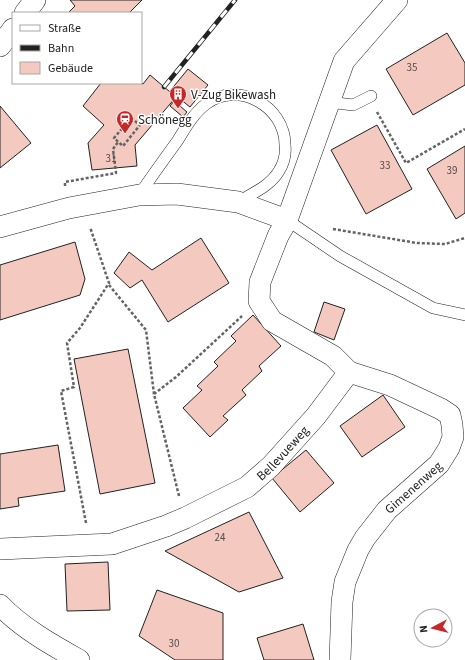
<svg xmlns="http://www.w3.org/2000/svg" width="465" height="660" viewBox="0 0 465 660" font-family="'Source Sans 3',sans-serif">
  <style>
    .building { fill: #f3c9c0; stroke: #222 }
    .lines { fill: none; stroke-linecap: round; stroke-linejoin: round }
    .lane-casing { stroke: #222; stroke-width: 12 }
    .street-casing { stroke: #222; stroke-width: 22 }
    .path { stroke: #646464; stroke-width: 2.5; stroke-dasharray: 3 2; stroke-linecap: butt }
    .lane { stroke: #fff; stroke-width: 11 }
    .street { stroke: #fff; stroke-width: 21 }
    .rail-casing { stroke: #222; stroke-width: 4.5 }
    .rail { stroke: #fff; stroke-width: 3; stroke-dasharray: 9; stroke-linecap: butt }
    .labels { text-anchor: middle; stroke-width: 3; stroke-linejoin: round; paint-order: stroke }
    .number-label { font-size: 11px; fill: #564c4a }
    .poi-label { font-size: 13px; fill: #222; stroke: #fff; text-anchor: start }
    .street-label { font-size: 13px; fill: #222; stroke: #fff }
  </style>
  <rect width="100%" height="100%" fill="#fff"/>
  <g class="building">
    <path d="M70,0H142L129,13H68L75,6Z"/>
    <path d="M447,33L465,63V85L413,115L386,69Z"/>
    <path d="M188,69L208,85L190,107L170,91Z"/>
    <path d="M150,75L176,97L135,145L137,166L92,170L88,143L104,125L83,106L101,83H141L143,84Z"/>
    <path d="M174,101L187,112L183,117L170,106Z"/>
    <path d="M0,106L31,143L0,168Z"/>
    <path d="M377,125L412,189L366,214L331,150Z"/>
    <path d="M465,146V213L456,219L427,169Z"/>
    <path d="M201,238L229,283L168,322L142,280L130,288L114,273L129,252L152,270Z"/>
    <path d="M75,242L85,279L80,295L0,320V265Z"/>
    <path d="M324,302L345,309L334,340L314,332Z"/>
    <path d="M253,315L281,346L259,366L262,371L242,390L246,395L223,416L228,420L210,437L183,408L202,390L197,386L218,366L214,362L236,341L231,336Z"/>
    <path d="M128,349L155,483L100,494L74,359Z"/>
    <path d="M383,395L405,427L362,457L340,426Z"/>
    <path d="M58,445L65,491L18,498L19,506L0,509V454Z"/>
    <path d="M306,450L334,483L300,512L272,478Z"/>
    <path d="M249,512L283,578L239,592L165,551Z"/>
    <path d="M108,562L110,610L67,611L65,564Z"/>
    <path d="M157,590L223,613V660H175L139,636Z"/>
    <path d="M303,624L314,660H264L257,638Z"/>
  </g>
  <g class="lines">
    <g class="lane-casing">
      <g id="lane">
        <path d="M329,102L353,105L371,96"/>
        <path d="M139,195C152,176 165,158 178,140C186,127 194,113 206,104C238,80 285,106 285,145C286,153 284,163 279,171C270,186 253,193 238,202"/>
        <path d="M287,220L340,256L433,308L465,315"/>
      </g>
    </g>
    <g class="street-casing">
      <g id="street">
        <path d="M25,13L35,0"/>
        <path d="M0,46L13,29"/>
        <path d="M0,227L69,208L139,195L177,194L238,202L287,220"/>
        <path id="s1" d="M0,549L112,544L166,526L185,518L247,487L271,466L316,416L349,372L333,356L272,321L259,301L260,282L278,236L287,220L344,61L397,0"/>
        <path d="M0,605C22,628 52,645 79,660"/>
        <path id="s2" d="M340,660L342,602L345,582L358,550L365,538L387,510L439,464L449,448L453,437L452,425L450,415L441,409L390,385L349,372"/>
      </g>
    </g>
    <g class="path">
      <path d="M377,112L406,163L465,129"/>
      <path d="M131,118L140,125L123,146L114,138Z"/>
      <path d="M65,186V182L116,173L113,149L118,142"/>
      <path d="M333,229L417,243L445,244L465,238"/>
      <path d="M109,285L146,330L154,394"/>
      <path d="M179,496L154,394L176,377L242,316"/>
      <path d="M86,523L61,391L74,387L67,343L80,328L109,283L90,227"/>
    </g>
    <use href="#lane" class="lane"/>
    <use href="#street" class="street"/>
    <g class="rail-casing">
      <path id="rail" d="M164,87L235,0"/>
    </g>
    <use href="#rail" class="rail"/>
  </g>
  <defs>
    <g id="building-pin" transform="scale(0.9)"><path d="M0 17L-7.5 6A9.5 9.5 0 1 1 7.5 6Z" fill="#c62828" stroke="#fff"/><path d="M-4-6H4V6H1V3H-1V6H-4ZM-2.5-4.3h1.7v1.8h-1.7ZM.8-4.3h1.7v1.8H.8ZM-2.5-1h1.7V.8h-1.7ZM.8-1h1.7V.8H.8Z" fill="#fff"/></g>
    <g id="station-pin" transform="scale(0.9)"><path d="M0 17L-7.5 6A9.5 9.5 0 1 1 7.5 6Z" fill="#c62828" stroke="#fff"/><path d="M-3-6H3Q5-6 5-4V2Q5 4 3 4L4.5 6H3L1.5 4h-3L-3 6H-4.5L-3 4Q-5 4-5 2V-4Q-5-6-3-6ZM-3.5-4v3h7v-3ZM-3.5 1v1.5H-2V1ZM2 1v1.5H3.5V1Z" fill="#fff"/></g>
  </defs>
  <g fill-rule="evenodd">
    <use href="#building-pin" x="178" y="94"/>
    <use href="#station-pin" x="125" y="119"/>
  </g>
  <g class="labels">
    <g class="number-label">
      <text x="412" y="71">35</text>
      <text x="111" y="162">31</text>
      <text x="385" y="169">33</text>
      <text x="452" y="174">39</text>
      <text x="220" y="541">24</text>
      <text x="174" y="647">30</text>
    </g>
    <g class="poi-label">
      <text x="191" y="99">V-Zug Bikewash</text>
      <text x="138" y="124">Schönegg</text>
    </g>
    <g class="street-label">
      <text dy="5" stroke="none"><textPath href="#s1" startOffset="308">Bellevueweg</textPath></text>
      <text dy="5" stroke="none"><textPath href="#s2" startOffset="197">Gimenenweg</textPath></text>
    </g>
  </g>
  <rect x="12" y="12" width="130" height="72" fill="#ffffff" stroke="#a7a7a7"/>
  <rect x="20" y="25" width="20" height="6" fill="#ffffff" stroke="#a7a7a7"/>
  <text x="48" y="32" font-size="12" fill="#222222">Straße</text>
  <rect x="20" y="45" width="20" height="6" fill="#222222" stroke="#a7a7a7"/>
  <text x="48" y="52" font-size="12" fill="#222222">Bahn</text>
  <rect x="20" y="62" width="20" height="12" fill="#f3c9c0" stroke="#a7a7a7"/>
  <text x="48" y="72" font-size="12" fill="#222222">Gebäude</text>
  <g transform="translate(433 628) rotate(263)"><circle r="19" fill="#ffffff" stroke="#a7a7a7"/>
  <path d="M0-3L7 15L0 10L-7 15Z" fill="#c62828"/>
  <text y="-6" font-size="11" font-weight="bold" text-anchor="middle" fill="#222222">N</text>
  </g>
</svg>
